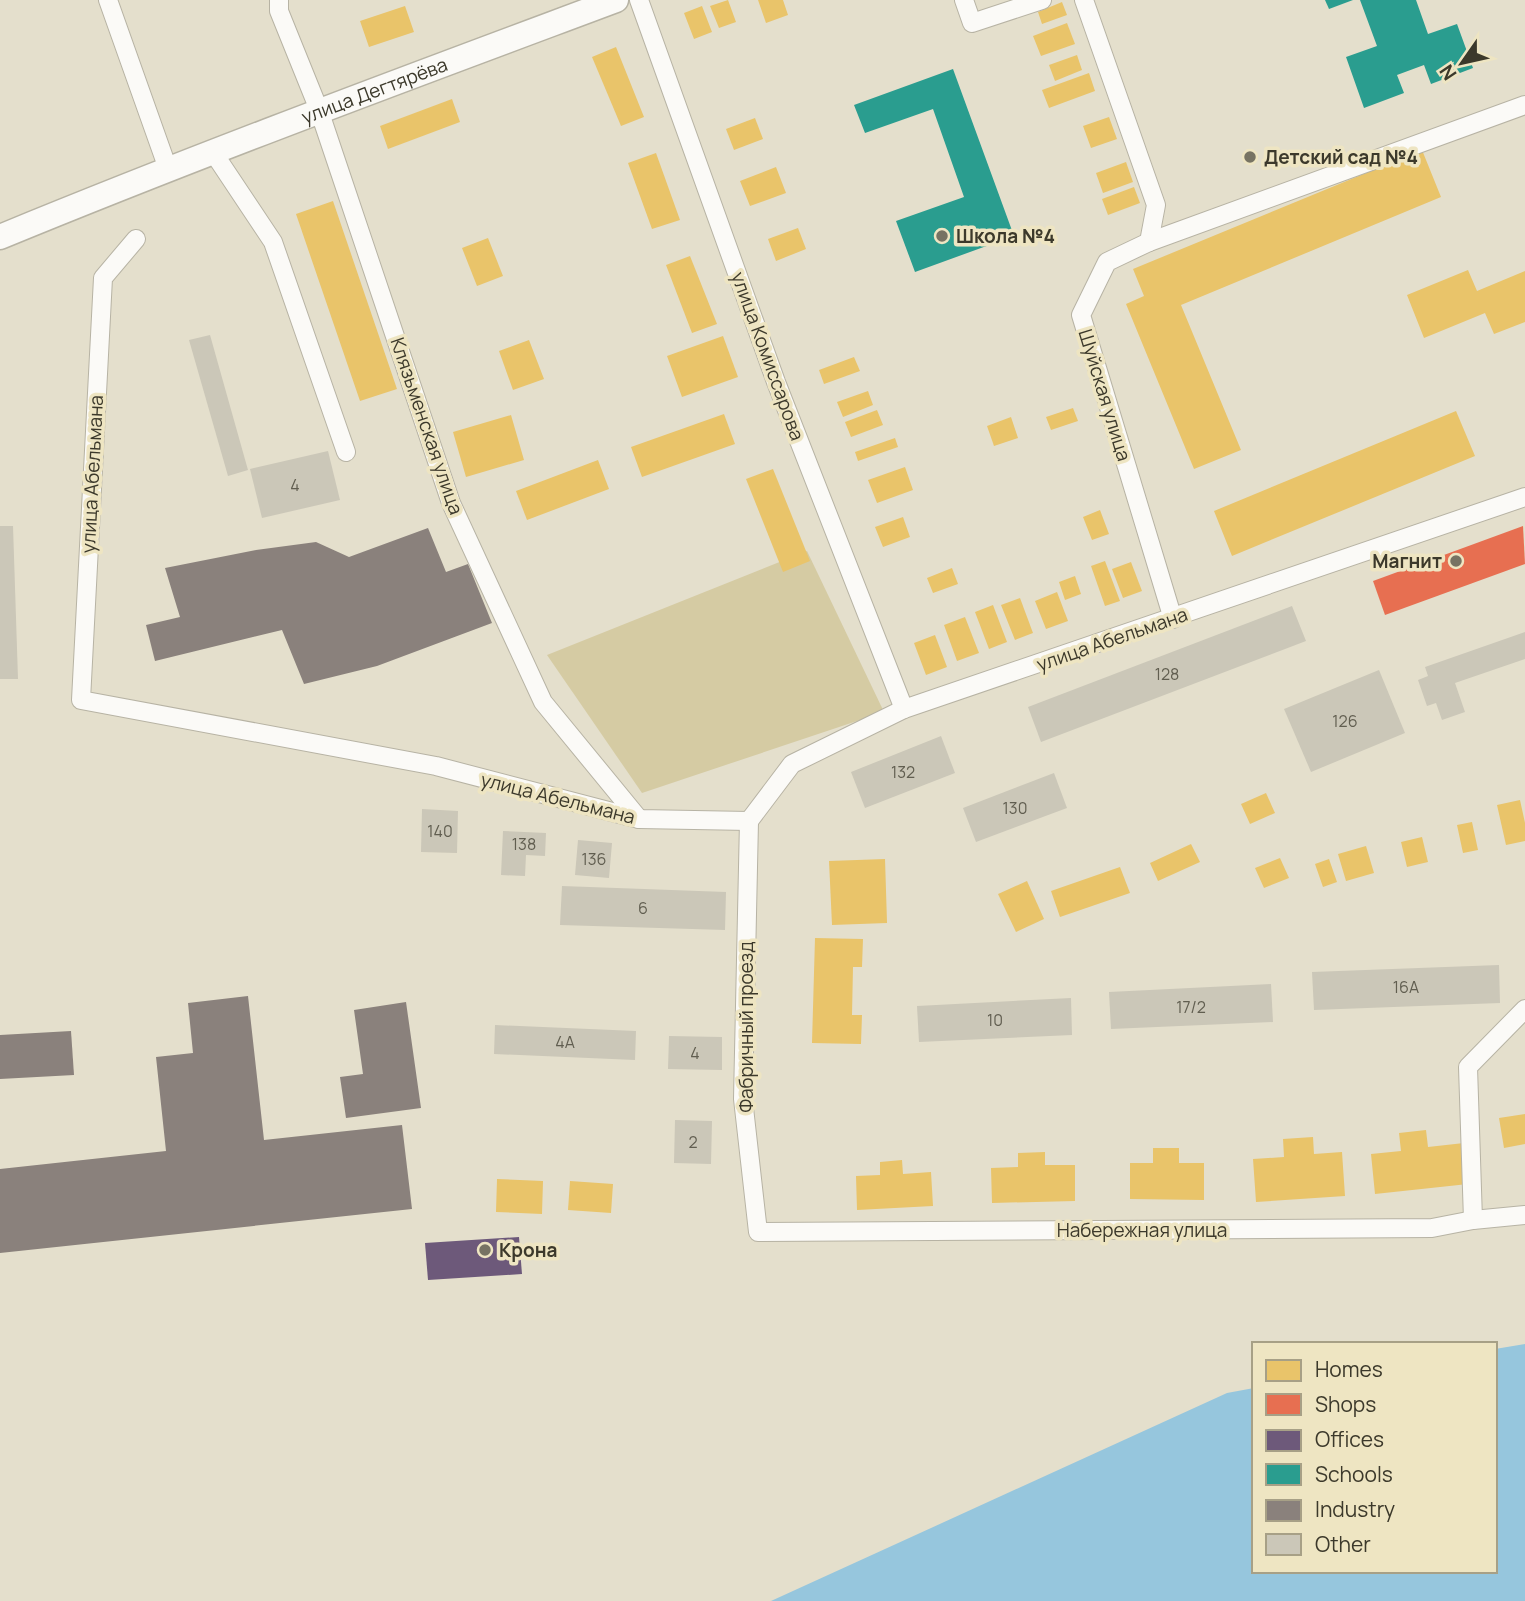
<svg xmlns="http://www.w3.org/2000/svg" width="1525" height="1601" viewBox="0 0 1525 1601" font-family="Manrope,sans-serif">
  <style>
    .green { fill: #d5cba3 }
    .water { fill: #96c6dd }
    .homes { fill: #e9c46a }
    .shops { fill: #e76f51 }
    .offices { fill: #6d597a }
    .schools { fill: #2a9d8f }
    .industry { fill: #8a817c }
    .building { fill: #cbc7b8 }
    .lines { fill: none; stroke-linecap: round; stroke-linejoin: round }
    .minor-casing { stroke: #b7b3a4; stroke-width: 20 }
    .secondary-casing { stroke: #b7b3a4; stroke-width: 27 }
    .minor { stroke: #fbfaf7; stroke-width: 18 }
    .secondary { stroke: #fbfaf7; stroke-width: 24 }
    .poi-dot { fill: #777363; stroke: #eee5c2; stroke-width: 2.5 }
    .labels { text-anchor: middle; stroke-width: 7; stroke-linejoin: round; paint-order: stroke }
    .number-label { font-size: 16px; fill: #615e50 }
    .street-label { font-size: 19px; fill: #3c392b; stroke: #eee5c2 }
    .poi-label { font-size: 19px; font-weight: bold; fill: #3c392b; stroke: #eee5c2; text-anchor: start }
  </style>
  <rect width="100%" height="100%" fill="#e4dfcc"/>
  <path class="green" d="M807,551L884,712L642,793L547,655Z"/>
  <path class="water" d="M1525,1344V1601H771L1227,1393L1254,1388V1571H1495V1349Z"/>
  <g class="homes">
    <path d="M728,0L736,22L719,28L710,6Z"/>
    <path d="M758,0H783L788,15L766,23Z"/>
    <path d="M1062,2L1067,15L1042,24L1038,12Z"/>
    <path d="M405,6L414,32L369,47L360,21Z"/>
    <path d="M702,6L712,32L694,39L684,13Z"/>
    <path d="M1067,23L1075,44L1041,56L1033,36Z"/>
    <path d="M616,47L644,117L621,126L592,57Z"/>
    <path d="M1077,55L1082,70L1055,81L1049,65Z"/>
    <path d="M1089,73L1095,91L1049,108L1042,90Z"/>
    <path d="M452,99L460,122L388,149L380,126Z"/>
    <path d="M1109,117L1117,139L1091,148L1083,126Z"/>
    <path d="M755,118L763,139L734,150L726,129Z"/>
    <path d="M1422,150L1441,197L1181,305L1241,450L1194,469L1126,304L1144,296L1133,269Z"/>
    <path d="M656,153L680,220L652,229L628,163Z"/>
    <path d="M1126,162L1133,182L1103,193L1096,173Z"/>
    <path d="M776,167L786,193L750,206L740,181Z"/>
    <path d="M1134,187L1140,203L1108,215L1102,199Z"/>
    <path d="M333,201L397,389L360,401L296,214Z"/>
    <path d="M798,228L806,249L776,261L768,239Z"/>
    <path d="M488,238L503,276L477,286L462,248Z"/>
    <path d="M690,256L717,324L692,333L666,265Z"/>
    <path d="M1468,270L1477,291L1525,271V322L1494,334L1485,313L1424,338L1407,295Z"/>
    <path d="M723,336L738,377L682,397L667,356Z"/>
    <path d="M529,340L544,379L513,390L499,351Z"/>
    <path d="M854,357L860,371L824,384L819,370Z"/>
    <path d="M868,391L873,405L843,417L837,402Z"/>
    <path d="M1073,408L1078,421L1051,430L1046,417Z"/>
    <path d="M877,410L883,425L851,437L845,422Z"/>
    <path d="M1456,411L1475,456L1232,556L1214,511Z"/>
    <path d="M724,414L735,444L642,477L631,447Z"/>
    <path d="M511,415L524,460L466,477L453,432Z"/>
    <path d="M1011,417L1018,438L994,446L987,426Z"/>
    <path d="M895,438L898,447L858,461L855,452Z"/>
    <path d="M598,460L609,489L527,520L516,491Z"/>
    <path d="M905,467L913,490L877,503L868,480Z"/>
    <path d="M773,469L810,561L783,572L746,479Z"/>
    <path d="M1100,510L1109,534L1092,540L1083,517Z"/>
    <path d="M903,517L910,537L883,547L875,527Z"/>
    <path d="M1105,561L1120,601L1105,606L1091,566Z"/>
    <path d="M1131,562L1142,591L1123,598L1112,569Z"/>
    <path d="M952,568L958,584L933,593L927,578Z"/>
    <path d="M1075,576L1081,594L1065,600L1059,582Z"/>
    <path d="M1057,592L1068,621L1046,629L1035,601Z"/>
    <path d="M1020,598L1033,633L1015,640L1001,605Z"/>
    <path d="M993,605L1007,642L989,649L975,612Z"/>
    <path d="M965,617L979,653L957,661L944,625Z"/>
    <path d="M935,635L947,667L926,675L914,643Z"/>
    <path d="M1266,793L1275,813L1250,824L1241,804Z"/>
    <path d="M1520,800L1525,823V841L1506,845L1497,805Z"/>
    <path d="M1472,822L1478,850L1463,853L1457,825Z"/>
    <path d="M1422,837L1428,862L1407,867L1401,842Z"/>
    <path d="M1191,844L1200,862L1158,881L1150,863Z"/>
    <path d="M1366,846L1374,873L1346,881L1338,854Z"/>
    <path d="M1280,858L1289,878L1264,888L1255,868Z"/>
    <path d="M885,859L887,923L832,925L829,861Z"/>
    <path d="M1329,859L1337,882L1323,887L1315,864Z"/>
    <path d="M1120,867L1130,893L1060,917L1051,891Z"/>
    <path d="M1027,881L1044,919L1016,932L998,894Z"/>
    <path d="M815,938L863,939L862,967H853L852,1015H862L861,1044L812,1043Z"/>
    <path d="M1525,1114V1144L1504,1148L1499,1118Z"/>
    <path d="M1426,1130L1428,1147L1464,1143L1468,1184L1375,1194L1371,1154L1401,1151L1399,1133Z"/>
    <path d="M1313,1137L1314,1154L1342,1152L1345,1196L1256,1202L1253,1159L1284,1157L1283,1139Z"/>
    <path d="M1153,1148H1179V1163H1204V1200L1130,1199V1163H1153Z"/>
    <path d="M1045,1152V1165H1075V1201L992,1203L991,1168L1018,1167V1153Z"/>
    <path d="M902,1160L903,1174L931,1172L933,1206L857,1210L856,1176L880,1175V1162Z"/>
    <path d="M497,1179L543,1181L542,1214L496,1212Z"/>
    <path d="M570,1181L613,1184L611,1213L568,1210Z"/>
  </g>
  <path class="shops" d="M1523,526L1525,564L1385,615L1373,581Z"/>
  <path class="offices" d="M519,1237L522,1274L428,1280L425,1243Z"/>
  <g class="schools">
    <path d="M1325,0H1353L1329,9Z"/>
    <path d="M1360,0H1416L1428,34L1457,24L1473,68L1431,84L1424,65L1397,75L1404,93L1364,108L1346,57L1377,46Z"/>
    <path d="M953,69L1014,236L915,272L896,221L964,197L933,109L865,133L854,105Z"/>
  </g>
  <g class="industry">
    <path d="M428,528L446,572L468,564L492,623L377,666L304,684L282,630L155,661L146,625L180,617L165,568L256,550L316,542L349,557Z"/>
    <path d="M248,996L264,1140L402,1125L412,1209L0,1253V1169L166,1151L156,1057L193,1053L188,1003Z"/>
    <path d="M406,1002L421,1108L346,1118L340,1077L363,1074L354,1010Z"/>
    <path d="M71,1031L74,1075L0,1079V1035Z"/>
  </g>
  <g class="building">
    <path d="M210,335L248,470L228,476L189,340Z"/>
    <path d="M328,451L340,500L262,518L250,469Z"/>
    <path d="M0,526H13L18,679H0Z"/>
    <path d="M1292,606L1306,641L1041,742L1028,707Z"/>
    <path d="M1525,632V659L1455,683L1465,712L1442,720L1436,703L1427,706L1418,680L1428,676L1425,667Z"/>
    <path d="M1379,670L1405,733L1311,772L1284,709Z"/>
    <path d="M941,736L955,773L865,808L851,772Z"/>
    <path d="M1054,773L1067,808L976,842L963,808Z"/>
    <path d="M422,809L458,811L457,853L421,852Z"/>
    <path d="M503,831L546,833L545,856L526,855L525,876L501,875Z"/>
    <path d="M578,840L612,843L609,878L575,875Z"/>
    <path d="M562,886L726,892L725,930L560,925Z"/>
    <path d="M1499,965L1500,1003L1314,1010L1312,972Z"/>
    <path d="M1271,984L1273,1022L1111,1029L1109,992Z"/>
    <path d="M1071,998L1072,1035L919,1042L917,1006Z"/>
    <path d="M495,1025L636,1031L635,1060L494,1054Z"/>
    <path d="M669,1036L722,1037V1070L668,1069Z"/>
    <path d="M675,1120L712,1121L711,1164L674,1163Z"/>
  </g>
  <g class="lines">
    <g class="minor-casing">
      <g id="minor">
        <path d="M108,0L168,169"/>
        <path d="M279,0V11L319,110L451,503L543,702L639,819"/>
        <path d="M639,0L776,382L904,709"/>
        <path d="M964,0L972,23L1042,0"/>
        <path d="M1084,0L1156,205L1149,242L1107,262L1081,315L1173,619"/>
        <path d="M213,152L273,242L346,452"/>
        <path d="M136,239L103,278L81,700L436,766L639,819L749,821L792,764L904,709L1525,497"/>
        <path d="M1149,242L1525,105"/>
        <path d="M749,821L743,1099L758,1232L1432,1228L1473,1220L1525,1215"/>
        <path d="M1473,1220L1468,1067L1525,1009"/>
      </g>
    </g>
    <g class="secondary-casing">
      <g id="secondary">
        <path id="s1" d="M0,237C204,153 410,77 616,0"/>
      </g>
    </g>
    <use href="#minor" class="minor"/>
    <use href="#secondary" class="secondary"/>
  </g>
  <g class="poi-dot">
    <circle cx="1250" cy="157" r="7"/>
    <circle cx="942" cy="236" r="7"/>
    <circle cx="1456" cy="561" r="7"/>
    <circle cx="485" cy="1250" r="7"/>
  </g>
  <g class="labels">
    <g class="number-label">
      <text x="295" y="491">4</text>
      <text x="1167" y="680">128</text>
      <text x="1345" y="727">126</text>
      <text x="903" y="778">132</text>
      <text x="1015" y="814">130</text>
      <text x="440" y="837">140</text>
      <text x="524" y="850">138</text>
      <text x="594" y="865">136</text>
      <text x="643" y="914">6</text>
      <text x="1406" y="993">16А</text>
      <text x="1191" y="1013">17/2</text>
      <text x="995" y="1026">10</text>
      <text x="565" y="1048">4А</text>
      <text x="695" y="1059">4</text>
      <text x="693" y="1148">2</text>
    </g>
    <g class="street-label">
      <text dy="7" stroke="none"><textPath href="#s1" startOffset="402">улица Дегтярёва</textPath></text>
      <text transform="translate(768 356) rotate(70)" y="7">улица Комиссарова</text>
      <text transform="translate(1105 395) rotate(73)" y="7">Шуйская улица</text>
      <text transform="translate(427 426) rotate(71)" y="7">Клязьменская улица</text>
      <text transform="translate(92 474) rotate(-87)" y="7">улица Абельмана</text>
      <text transform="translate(1112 639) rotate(-19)" y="7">улица Абельмана</text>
      <text transform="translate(558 798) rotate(14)" y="7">улица Абельмана</text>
      <text transform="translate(746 1027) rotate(-90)" y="7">Фабричный проезд</text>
      <text x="1142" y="1237">Набережная улица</text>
    </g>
    <g class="poi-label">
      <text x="1264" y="164">Детский сад №4</text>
      <text x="956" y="243">Школа №4</text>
      <text x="1442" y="568" text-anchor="end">Магнит</text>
      <text x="499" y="1257">Крона</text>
    </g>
  </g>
  <rect x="1252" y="1342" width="245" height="231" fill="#eee5c2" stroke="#a7a086" stroke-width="2"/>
  <rect x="1266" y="1360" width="35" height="21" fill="#e9c46a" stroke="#a7a086" stroke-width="2"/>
  <text x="1315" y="1377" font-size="21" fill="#3c392b">Homes</text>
  <rect x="1266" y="1394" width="35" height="21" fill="#e76f51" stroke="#a7a086" stroke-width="2"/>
  <text x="1315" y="1412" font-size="21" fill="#3c392b">Shops</text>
  <rect x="1266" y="1430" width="35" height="21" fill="#6d597a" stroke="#a7a086" stroke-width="2"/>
  <text x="1315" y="1447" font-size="21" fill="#3c392b">Offices</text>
  <rect x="1266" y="1464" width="35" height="21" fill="#2a9d8f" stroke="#a7a086" stroke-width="2"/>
  <text x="1315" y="1482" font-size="21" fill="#3c392b">Schools</text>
  <rect x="1266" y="1500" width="35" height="21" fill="#8a817c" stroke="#a7a086" stroke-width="2"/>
  <text x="1315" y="1517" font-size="21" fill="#3c392b">Industry</text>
  <rect x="1266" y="1534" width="35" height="21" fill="#cbc7b8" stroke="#a7a086" stroke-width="2"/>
  <text x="1315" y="1552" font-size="21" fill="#3c392b">Other</text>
  <g transform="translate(1462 63) rotate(236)" stroke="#eee5c2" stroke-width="5" paint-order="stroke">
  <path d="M0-5L12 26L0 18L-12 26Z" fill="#3c392b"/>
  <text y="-10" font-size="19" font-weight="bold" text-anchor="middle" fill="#3c392b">N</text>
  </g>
</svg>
